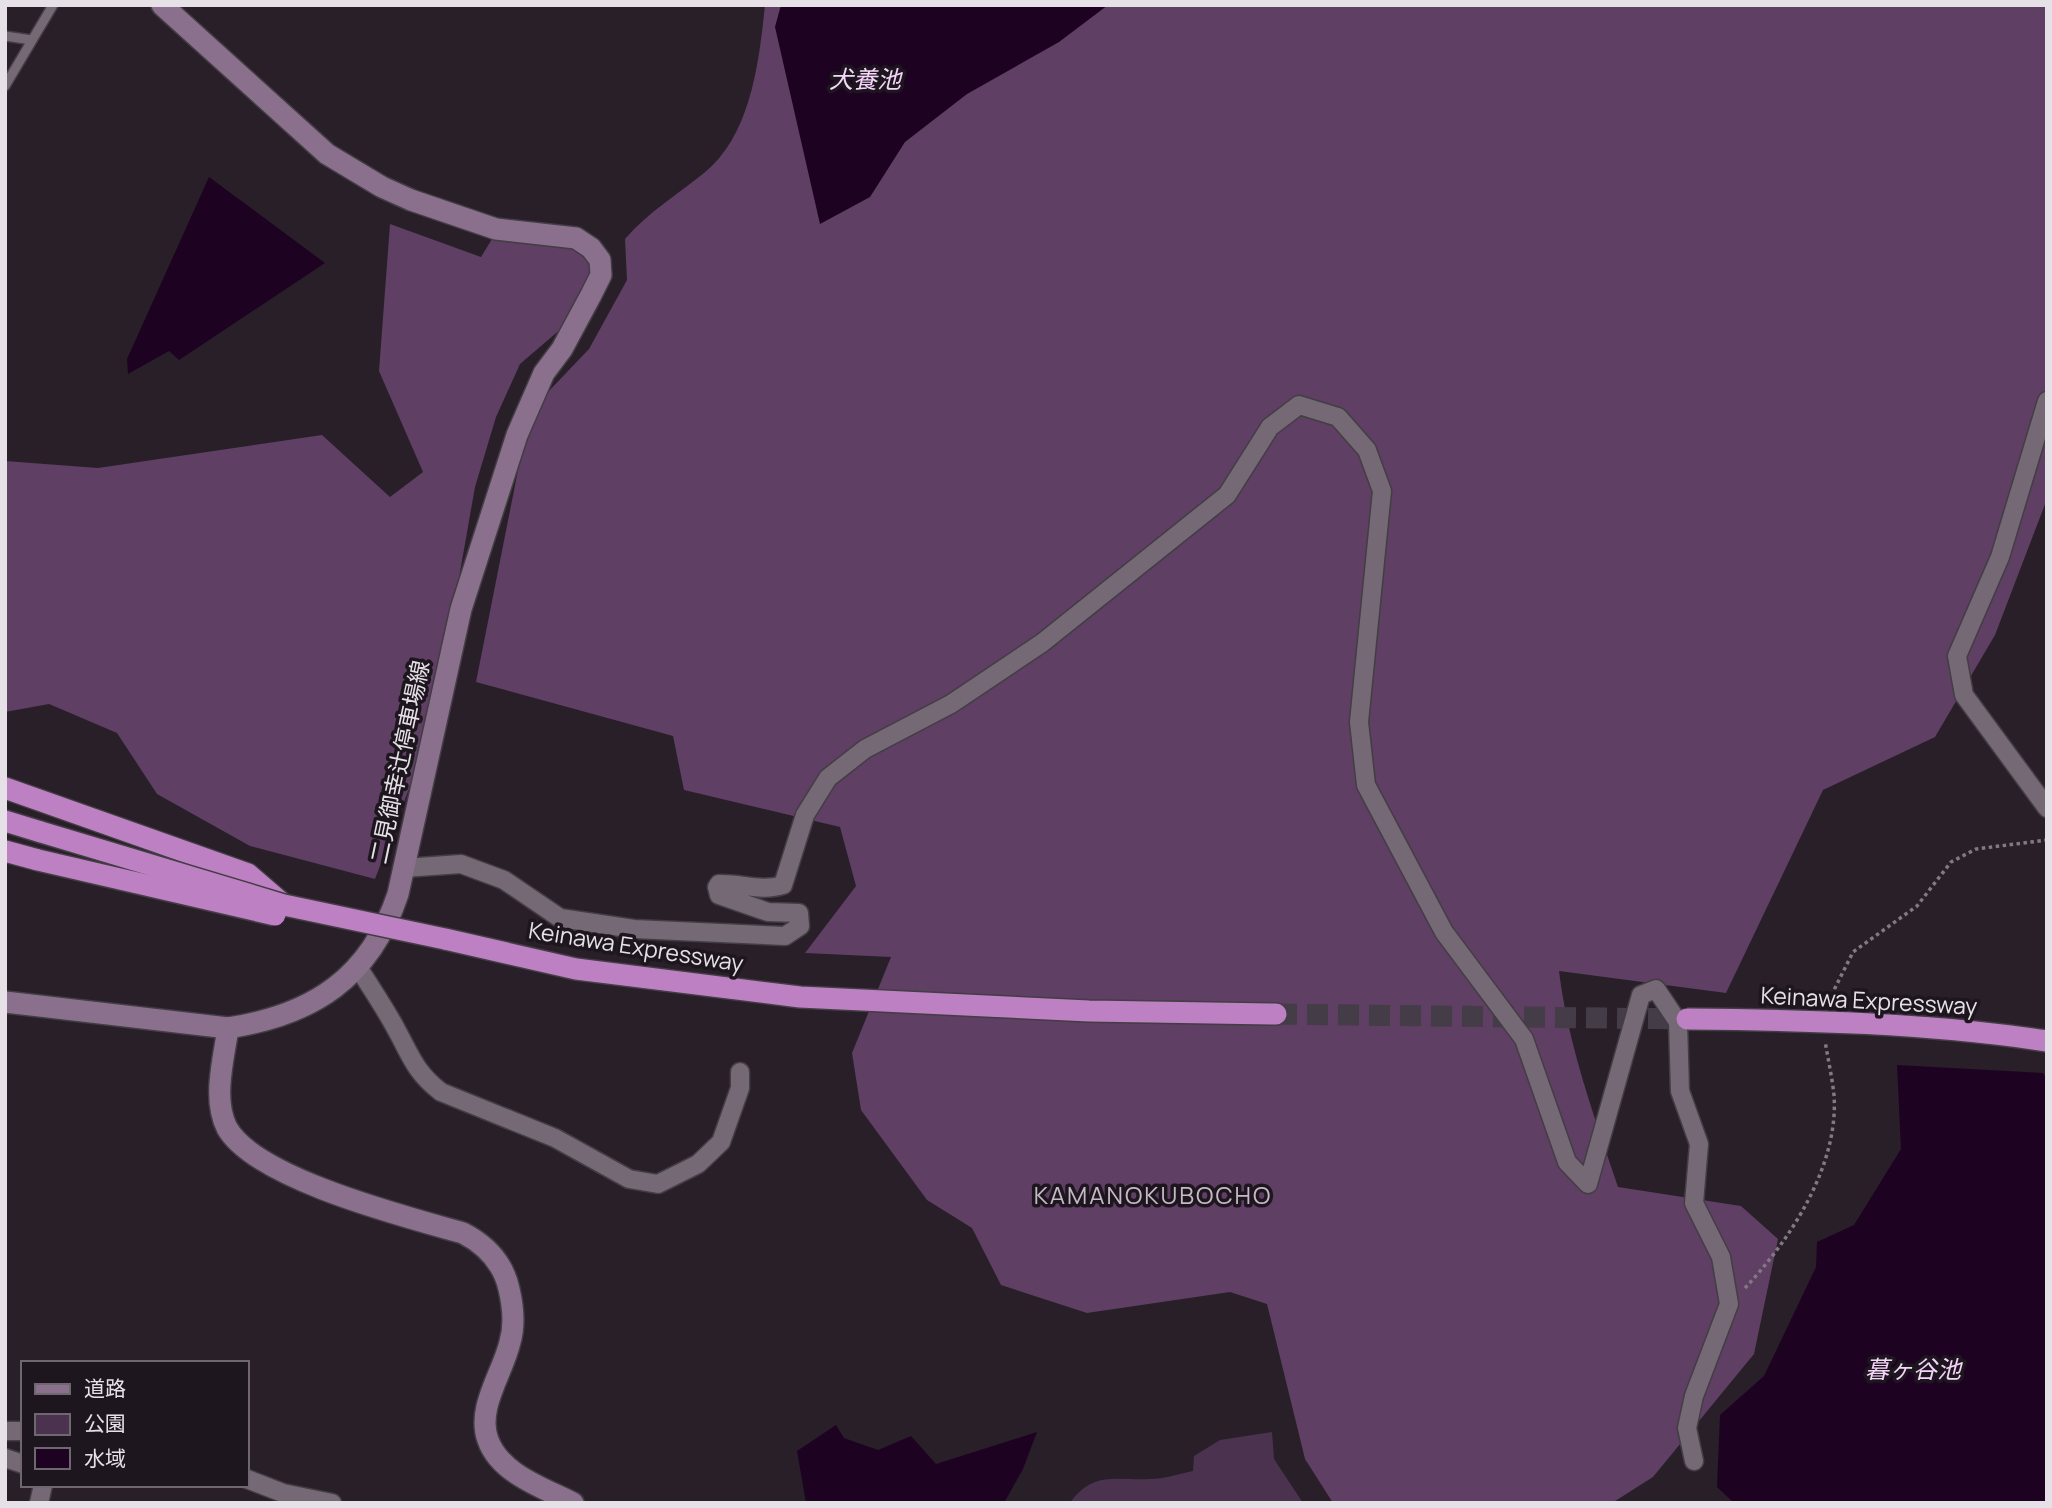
<svg xmlns="http://www.w3.org/2000/svg" width="2052" height="1508" viewBox="0 0 2052 1508" font-family="Manrope,'Noto Sans JP',sans-serif">
  <style>
    .green { fill: #4b334f }
    .forest { fill: #5f3f63 }
    .water { fill: #1d0321 }
    .lines { fill: none; stroke-linecap: round; stroke-linejoin: round }
    .highway-tunnel { stroke: #443c46; stroke-width: 21; stroke-dasharray: 21 10; stroke-linecap: butt }
    .lane-casing { stroke: #433d44; stroke-width: 12 }
    .street-casing { stroke: #433d44; stroke-width: 21 }
    .secondary-casing { stroke: #433d44; stroke-width: 24 }
    .highway-casing { stroke: #433d44; stroke-width: 24 }
    .path { stroke: #817a82; stroke-width: 3.5; stroke-dasharray: 3.5 3.5; stroke-linecap: butt }
    .lane { stroke: #746975; stroke-width: 9 }
    .street { stroke: #746975; stroke-width: 18 }
    .secondary { stroke: #8a708c; stroke-width: 21 }
    .highway { stroke: #bc80c3; stroke-width: 21 }
    .highway-bridge-casing { stroke: #433d44; stroke-width: 24; stroke-linecap: butt }
    .highway-bridge { stroke: #bc80c3; stroke-width: 21 }
    .labels { text-anchor: middle; stroke-width: 7; stroke-linejoin: round; paint-order: stroke }
    .street-label { font-size: 23px; fill: #e6e0e7; stroke: #1e161f }
    .water-label { font-size: 24px; font-style: italic; fill: #f6d5fa; stroke: #1e161f }
    .neighbourhood-label { font-size: 24px; letter-spacing: 2px; fill: #c5b9c6; stroke: #1e161f }
  </style>
  <rect width="100%" height="100%" fill="#281f29"/>
  <path class="green" d="M1272,1432L1274,1459L1303,1503H1070C1093,1470 1118,1481 1150,1479C1164,1479 1179,1474 1193,1471L1194,1456L1220,1440Z"/>
  <g class="forest">
    <path d="M765,5H2047V499L1995,635L1935,737L1823,790L1726,993L1559,971C1568,1045 1594,1116 1618,1187L1741,1206L1778,1239L1754,1354L1653,1477L1612,1503H1333L1305,1459L1267,1304L1230,1292L1087,1313L1001,1285L972,1228L927,1200L861,1110L852,1053L891,957L805,953L856,886L840,827L684,790L673,736L476,682L525,435L546,394L589,349L627,280L625,239C648,212 677,195 704,173C751,135 759,62 765,5Z"/>
    <path d="M390,224L481,257L492,239L584,246L595,262L580,298L562,328L520,364L496,417L475,487L453,612L421,757L375,879L250,846L157,794L117,733L49,704L5,712V461L98,468L322,435L390,497L423,472L379,371Z"/>
  </g>
  <g class="water">
    <path d="M781,5H1108L1059,42L967,94L905,142L870,197L820,224L775,27Z"/>
    <path d="M209,177L325,263L179,360L169,351L128,374L127,359Z"/>
    <path d="M1897,1065L2043,1073L2047,1079V1503H1734L1717,1487L1720,1415L1764,1376L1816,1267L1817,1242L1854,1225L1901,1149Z"/>
    <path d="M836,1425L844,1438L878,1450L911,1436L936,1464L1037,1432L1023,1469L1004,1503H806L797,1451Z"/>
  </g>
  <g class="lines">
    <path class="highway-tunnel" d="M1276,1014L1687,1019"/>
    <g class="lane-casing">
      <g id="lane">
        <path d="M5,36L32,40"/>
        <path d="M5,86L53,5"/>
      </g>
    </g>
    <g class="street-casing">
      <g id="street">
        <path d="M2047,401L2000,557L1957,656L1964,695L2047,808"/>
        <path d="M404,868L461,864L504,880L560,918L634,929L785,936L800,926L799,913L768,912L719,895L717,887L719,884C741,883 761,892 783,885L805,815L828,778L865,749L951,704L1042,643L1227,495L1270,427L1299,405L1338,417L1367,450L1382,491L1359,722L1366,785L1444,932L1524,1039L1567,1162L1588,1184L1641,995L1656,989L1678,1022L1680,1091L1699,1144L1694,1203L1721,1257L1729,1304L1694,1396L1687,1428L1694,1461"/>
        <path d="M358,967C371,988 385,1008 396,1029C411,1056 415,1072 441,1092L555,1138L629,1179L658,1184L698,1164L721,1142L740,1088V1072"/>
        <path d="M5,1431H23"/>
        <path d="M5,1458L23,1464"/>
        <path d="M247,1479L283,1493L332,1503"/>
        <path d="M39,1503L43,1485"/>
      </g>
    </g>
    <g class="secondary-casing">
      <g id="secondary">
        <path d="M5,1002L228,1028C313,1015 370,978 398,894L461,609L517,435L544,373L562,349L591,295L601,275L600,260L591,248L576,238L496,229L411,200L382,187L327,154L162,5"/>
        <path d="M228,1028C224,1058 212,1099 227,1128C256,1179 407,1217 463,1233C486,1245 503,1262 509,1289C513,1306 515,1325 510,1342C503,1373 476,1408 488,1440C500,1474 544,1488 573,1503"/>
      </g>
    </g>
    <g class="highway-casing">
      <g id="highway">
        <path d="M5,788L248,874L284,905"/>
        <path d="M5,821L41,832"/>
        <path d="M5,851L38,860"/>
        <path d="M445,939L576,969L800,997L1089,1011L1276,1014"/>
      </g>
    </g>
    <g class="path">
      <path d="M1832,1003L1835,988L1853,952L1917,906L1951,862L1976,849L2047,840"/>
      <path d="M1745,1288C1791,1239 1839,1165 1834,1095C1832,1077 1828,1059 1825,1041"/>
    </g>
    <use href="#lane" class="lane"/>
    <use href="#street" class="street"/>
    <use href="#secondary" class="secondary"/>
    <use href="#highway" class="highway"/>
    <g class="highway-bridge-casing">
      <g id="highway-bridge">
        <path d="M41,832L284,905L445,939"/>
        <path d="M38,860L275,915"/>
        <path d="M1687,1019C1807,1020 1927,1023 2047,1041"/>
      </g>
    </g>
    <use href="#highway-bridge" class="highway-bridge"/>
  </g>
  <g class="labels">
    <g class="street-label">
      <text transform="translate(400 762) rotate(-78)" y="8">二見御幸辻停車場線</text>
      <text transform="translate(636 947) rotate(9)" y="8">Keinawa Expressway</text>
      <text transform="translate(1869 1001) rotate(3)" y="8">Keinawa Expressway</text>
    </g>
    <g class="water-label">
      <text x="865" y="88">犬養池</text>
      <text x="1913" y="1378">暮ヶ谷池</text>
    </g>
    <g class="neighbourhood-label">
      <text x="1153" y="1204">KAMANOKUBOCHO</text>
    </g>
  </g>
  <rect width="2052" height="1508" fill="none" stroke="#e6e0e7" stroke-width="14"/>
  <rect x="21" y="1361" width="228" height="126" fill="#1e161f" stroke="#6e676f" stroke-width="2"/>
  <rect x="35" y="1384" width="35" height="10" fill="#8a708c" stroke="#6e676f" stroke-width="2"/>
  <text x="84" y="1396" font-size="21" fill="#e6e0e7">道路</text>
  <rect x="35" y="1414" width="35" height="21" fill="#4b334f" stroke="#6e676f" stroke-width="2"/>
  <text x="84" y="1431" font-size="21" fill="#e6e0e7">公園</text>
  <rect x="35" y="1448" width="35" height="21" fill="#1d0321" stroke="#6e676f" stroke-width="2"/>
  <text x="84" y="1466" font-size="21" fill="#e6e0e7">水域</text>
</svg>
